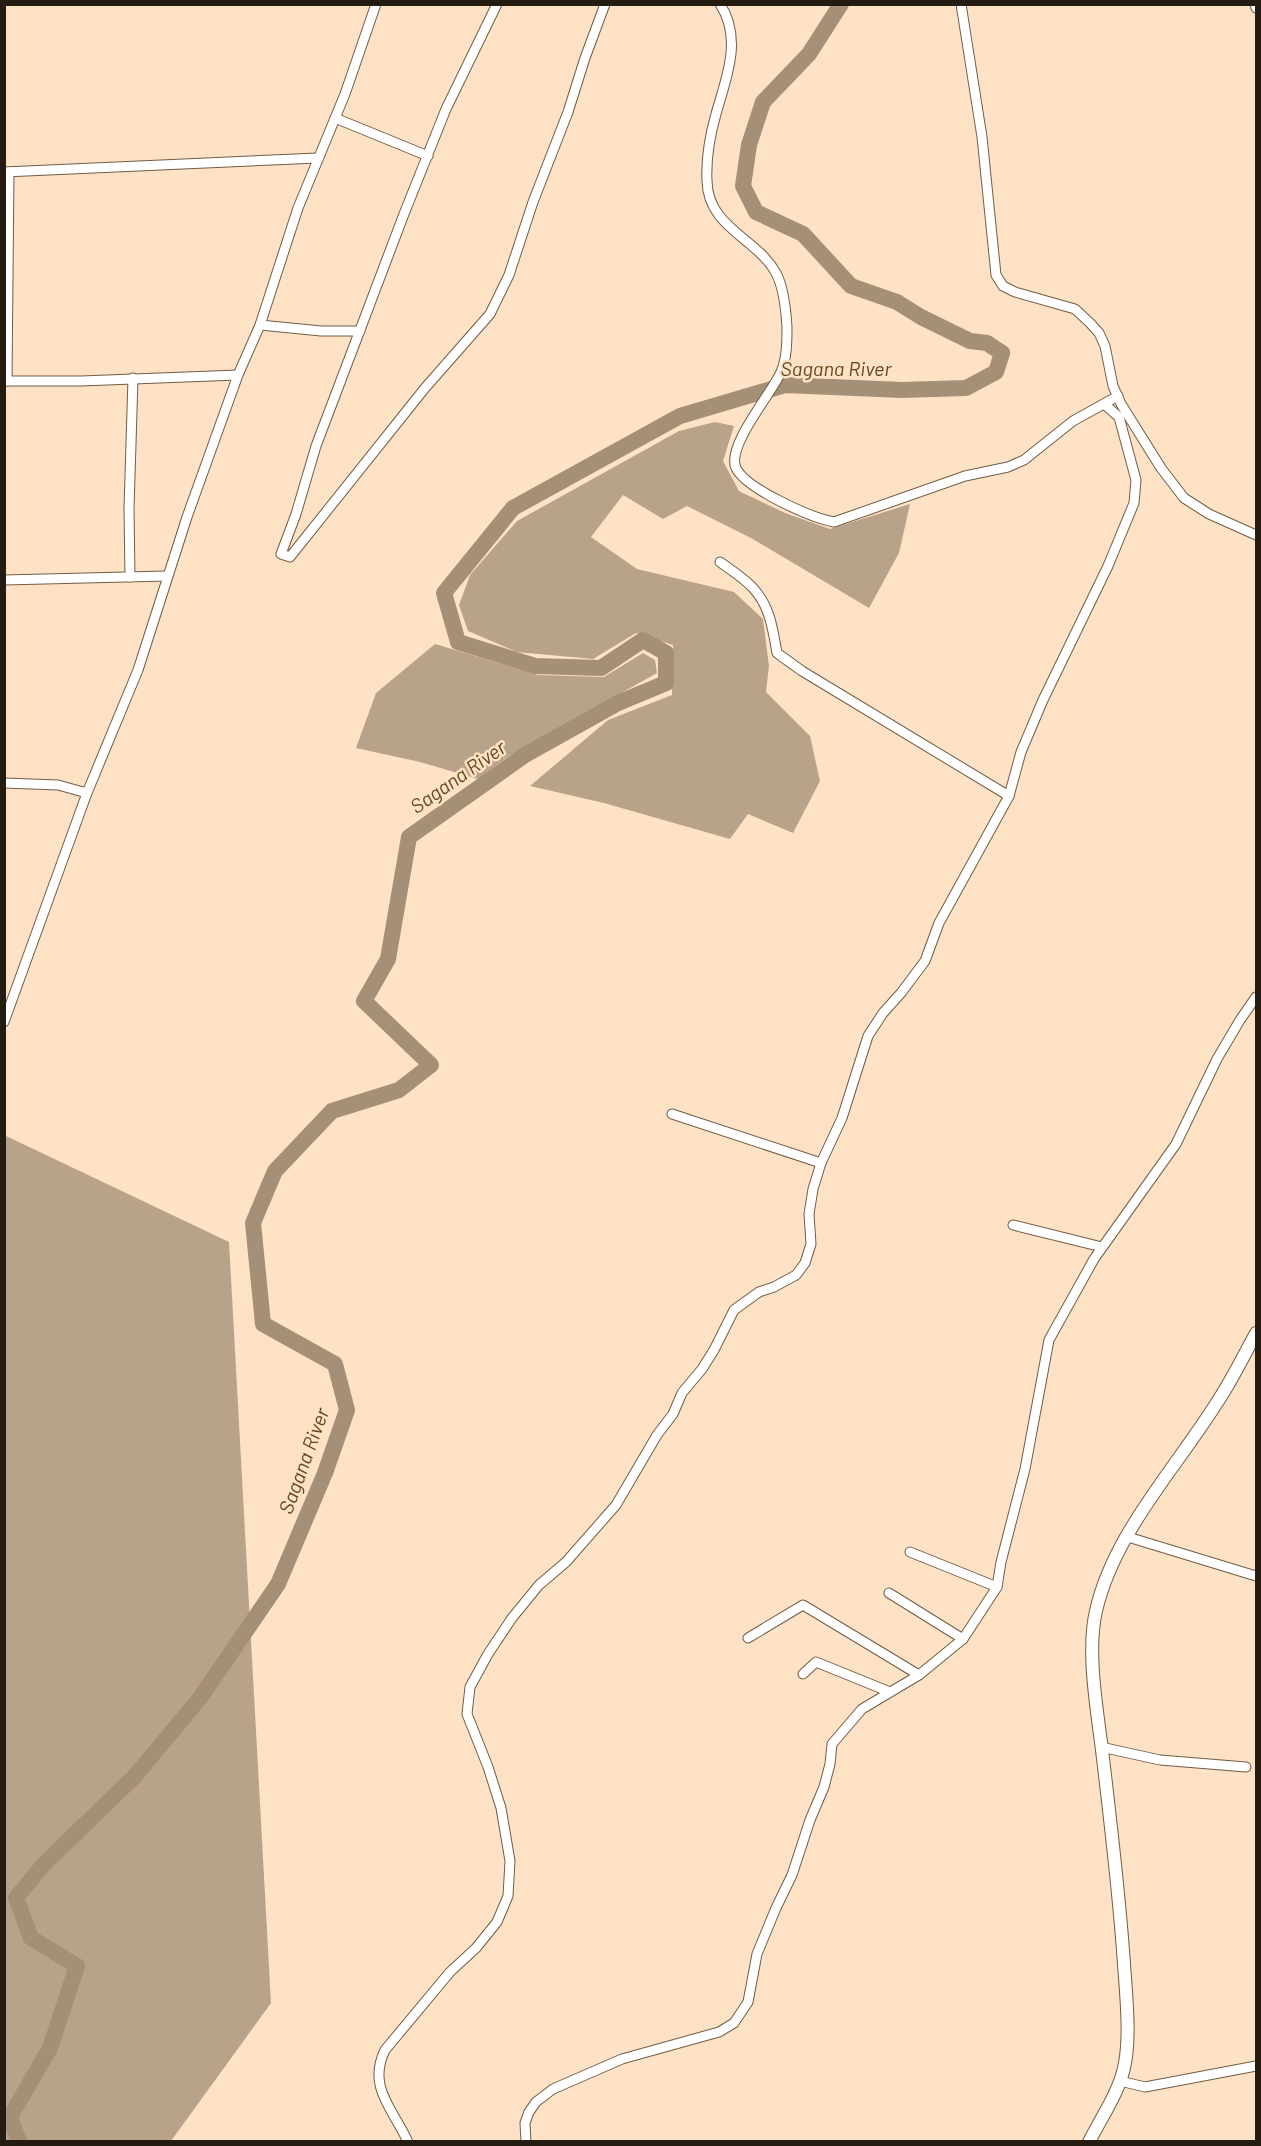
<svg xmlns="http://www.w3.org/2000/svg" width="1261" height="2146" viewBox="0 0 1261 2146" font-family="Barlow,sans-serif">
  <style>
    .forest { fill: #b9a28a }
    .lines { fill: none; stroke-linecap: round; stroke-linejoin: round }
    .river { stroke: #a58f77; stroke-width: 16 }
    .minor-casing { stroke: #725c43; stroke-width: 11 }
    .tertiary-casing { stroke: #725c43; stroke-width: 14 }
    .minor { stroke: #fff; stroke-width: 9 }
    .tertiary { stroke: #fff; stroke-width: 12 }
    .labels { text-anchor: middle; stroke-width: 5; stroke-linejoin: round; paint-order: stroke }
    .water-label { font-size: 20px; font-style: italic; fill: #68461d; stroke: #fde2c6 }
  </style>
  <rect width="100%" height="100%" fill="#fde2c6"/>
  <g class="forest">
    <path d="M715,422L734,426L723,461L739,491L785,513L830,529L910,504L899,553L869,608L751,538L687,506L663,519L623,495L591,537L637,569L734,592L763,619L769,666L766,692L810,736L820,781L793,833L748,814L730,839L604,803L530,786L608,720L672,695L673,645L636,633L593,659L517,652L468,631L459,605L470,575L517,521L679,431Z"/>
    <path d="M435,644L538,675L604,677L643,653L655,660L657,673L506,758L478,779L420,762L356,748L376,693Z"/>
    <path d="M4,1135L229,1242L271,2003L171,2141H5Z"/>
  </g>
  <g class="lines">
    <path class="river" d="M19,2142L10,2117L50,2048L77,1966L31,1938L16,1898L44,1864L135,1776L200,1698L278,1584L325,1473L347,1410L335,1364L263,1324L253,1223L275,1171L332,1111L399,1090L431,1065L364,1001L388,959L409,837L525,755L618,703L666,683V653L643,640L601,668L535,666L458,642L444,593L513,508L680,416L785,385L902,390L966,388L996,372L1002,353L987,343L970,341L921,317L897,302L851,286L803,234L756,212L743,186L749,145L763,102L809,54L841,4"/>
    <g class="minor-casing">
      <g id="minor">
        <path d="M497,4L446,109L404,214L316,446L296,514L281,554L290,557L425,388L490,314L509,275L533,202L568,112L585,58L605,4"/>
        <path d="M720,4C743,39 726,78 716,114C710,135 706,160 707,181C708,228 757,238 776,273C784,288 786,310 787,327C787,341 787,358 781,372C772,393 726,446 736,468C746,489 812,518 834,522L965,476L1008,467L1024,460L1073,421L1118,396"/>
        <path d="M961,4L982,137L996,275L1003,286L1015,292L1075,309L1090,323L1099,333L1105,346L1113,386L1121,404L1161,468L1184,498L1209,514L1256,535"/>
        <path d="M1255,4L1256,8"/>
        <path d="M335,118L428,156"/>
        <path d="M4,172L318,158"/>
        <path d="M260,325L321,331H360"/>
        <path d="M4,381H81L238,375"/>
        <path d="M7,381L9,172"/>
        <path d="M720,562C731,570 744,578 753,588C770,606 773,630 777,653L802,671L1009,796"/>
        <path d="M130,577L129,509L133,378"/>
        <path d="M4,580L167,576"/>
        <path d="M4,783L58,785L87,793"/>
        <path d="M4,1022L87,793L138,670L187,517L238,375L260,325L298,208L345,94L376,4"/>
        <path d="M672,1114L821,1163"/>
        <path d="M1013,1225L1102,1247"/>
        <path d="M1128,1537L1256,1576"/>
        <path d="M910,1552L997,1587"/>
        <path d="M889,1593L963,1639"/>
        <path d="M748,1638L803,1605L919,1675"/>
        <path d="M803,1674L816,1662L890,1692"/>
        <path d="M1101,1747L1160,1760L1246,1767"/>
        <path d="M1120,2081L1145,2087L1256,2066"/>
        <path d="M408,2142C393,2109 367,2087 385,2050L450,1972L476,1948L497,1922L508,1896L510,1861L501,1808L488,1767L467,1714L470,1687L488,1654L512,1618L539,1585L566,1562L616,1505L657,1435L673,1414L682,1393L702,1369L714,1350L734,1310L759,1292L774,1287L796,1275L805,1263L811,1244L809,1214L813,1189L821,1163L842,1118L868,1036L883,1013L901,993L925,961L939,923L1009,796L1021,752L1043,700L1108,566L1134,503L1136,480L1119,417L1104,404"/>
        <path d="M526,2142L525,2123L529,2112L536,2102L553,2089L622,2059L719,2032L734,2023L748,2002L757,1954L776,1908L792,1875L810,1820L824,1787L830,1764L832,1744L862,1709L919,1675L963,1639L997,1587L1001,1562L1025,1469L1049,1340L1094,1259L1176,1144L1217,1059L1240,1020L1256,997"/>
      </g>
    </g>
    <g class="tertiary-casing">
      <path id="tertiary" d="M1089,2142C1101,2118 1118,2094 1124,2068C1131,2038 1126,1994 1124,1964C1119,1890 1110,1816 1101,1742C1096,1704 1087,1649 1096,1611C1113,1535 1175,1469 1216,1404C1231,1382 1243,1357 1256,1333"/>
    </g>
    <use href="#minor" class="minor"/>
    <use href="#tertiary" class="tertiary"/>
  </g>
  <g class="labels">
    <g class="water-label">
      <text x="836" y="376">Sagana River</text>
      <text transform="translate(458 777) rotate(-35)" y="7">Sagana River</text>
      <text transform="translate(304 1461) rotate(-70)" y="7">Sagana River</text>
    </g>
  </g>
  <rect width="1261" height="2146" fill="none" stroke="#251c11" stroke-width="12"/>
</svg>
